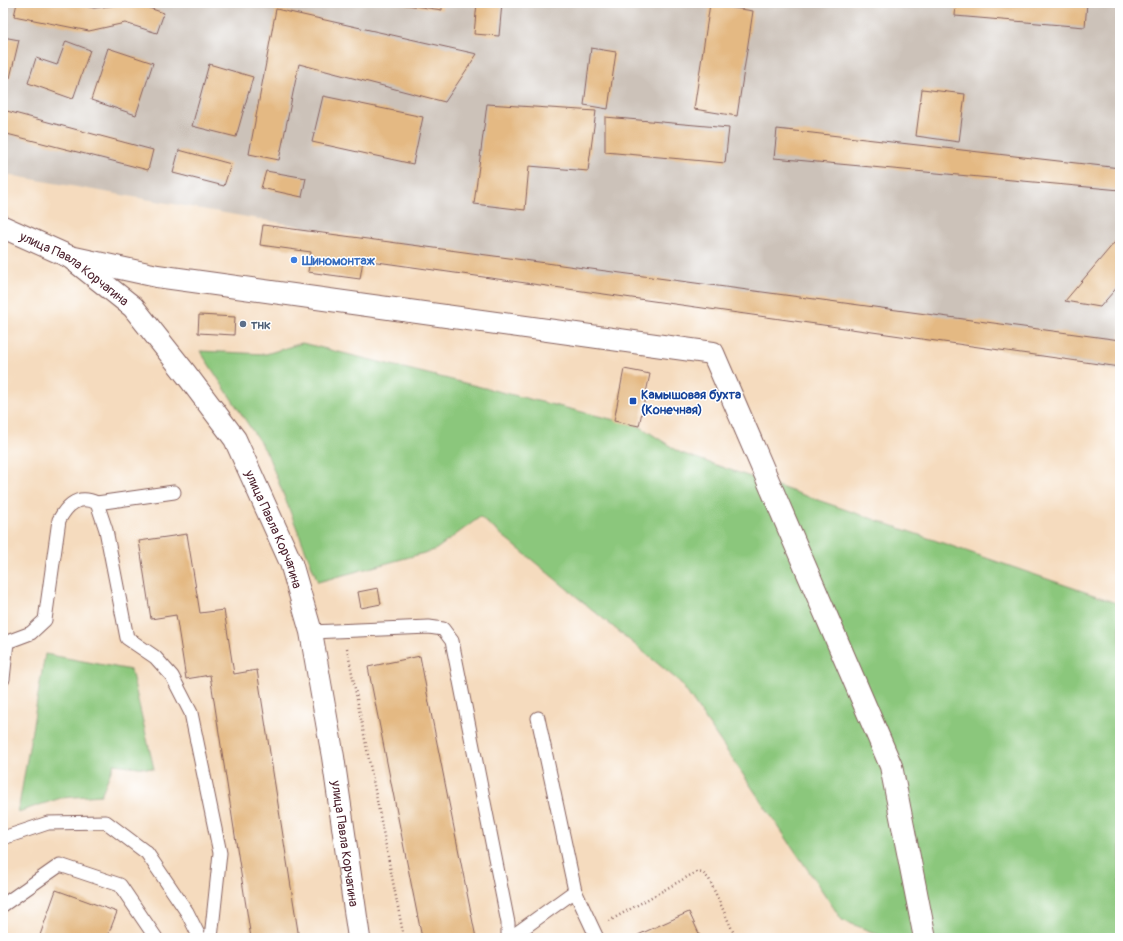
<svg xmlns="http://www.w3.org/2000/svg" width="1123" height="941" viewBox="0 0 1123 941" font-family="Pangolin,sans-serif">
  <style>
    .industrial { fill: #ccc2b9 }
    .green { fill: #8bc77c; stroke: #6a7354 }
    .building { fill: #e4b983 }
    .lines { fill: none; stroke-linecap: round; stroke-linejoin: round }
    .service-casing { stroke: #86615e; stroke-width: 15 }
    .minor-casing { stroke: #86615e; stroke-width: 24 }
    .path { stroke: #86615e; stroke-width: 2.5; stroke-dasharray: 1 3; stroke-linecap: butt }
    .service { stroke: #fff; stroke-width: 13 }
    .minor { stroke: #fff; stroke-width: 22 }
    .shop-dot { fill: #3f7fe0; stroke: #fff; stroke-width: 1.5 }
    .service-dot { fill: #5c6f8a; stroke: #fff; stroke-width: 1.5 }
    .transit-dot { fill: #1a4fb4; stroke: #fff; stroke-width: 1.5 }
    .labels { text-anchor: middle; stroke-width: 3; stroke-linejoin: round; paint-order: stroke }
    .shop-label { font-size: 13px; font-weight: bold; fill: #366cbe; stroke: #fff; text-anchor: start }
    .street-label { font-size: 13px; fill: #4a1f2b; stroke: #fff }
    .service-label { font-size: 13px; font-weight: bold; fill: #4e5e75; stroke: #fff; text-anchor: start }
    .transit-label { font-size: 13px; font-weight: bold; fill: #164399; stroke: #fff; text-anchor: start }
  </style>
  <rect width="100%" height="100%" fill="#fff"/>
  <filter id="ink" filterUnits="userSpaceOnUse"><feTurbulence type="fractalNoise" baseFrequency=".025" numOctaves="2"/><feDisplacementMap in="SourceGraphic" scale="8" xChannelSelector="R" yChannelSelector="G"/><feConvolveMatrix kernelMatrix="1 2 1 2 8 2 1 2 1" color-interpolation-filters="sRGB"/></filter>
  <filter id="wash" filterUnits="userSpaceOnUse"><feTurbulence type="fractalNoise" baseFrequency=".012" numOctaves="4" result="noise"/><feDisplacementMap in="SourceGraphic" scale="16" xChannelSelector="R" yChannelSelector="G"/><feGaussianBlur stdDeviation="0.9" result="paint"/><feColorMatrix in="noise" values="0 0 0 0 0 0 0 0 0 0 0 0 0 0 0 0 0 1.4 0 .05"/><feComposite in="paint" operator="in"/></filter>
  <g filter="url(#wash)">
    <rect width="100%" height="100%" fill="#f5dbbe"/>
    <path class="industrial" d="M3,3H1120V371L3,174Z"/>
    <g class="green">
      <path d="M302,343L639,426L681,453L1120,604V938H887L842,920L680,682L480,517L435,550L318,582L267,453L200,351L266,354Z"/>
      <path d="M45,654L131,670L154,769L114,764L101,795L61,798L18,812Z"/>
    </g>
    <g id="blocks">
      <g class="building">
        <path d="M17,3H71L94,8L134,3L164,13L157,33L125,23L89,31L14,16Z"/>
        <path d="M393,3H442V10Z"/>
        <path d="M477,3H502L499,36L474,34Z"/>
        <path d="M956,3H1087L1085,27L955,16Z"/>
        <path d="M710,4L753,11L737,116L694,109Z"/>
        <path d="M276,9L477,54L445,102L299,64L279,160L249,154Z"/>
        <path d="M3,37L19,40L10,78L3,77Z"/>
        <path d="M66,41L90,50L73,99L28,83L36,58L57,65Z"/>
        <path d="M108,48L153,63L136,115L91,100Z"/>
        <path d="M591,48L616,52L608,109L584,105Z"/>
        <path d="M209,64L253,77L236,137L192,126Z"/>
        <path d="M922,89L965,94L959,142L916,136Z"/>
        <path d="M323,96L423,117L413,164L312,142Z"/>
        <path d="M487,104L596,111L588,171L529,166L525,210L474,204Z"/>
        <path d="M3,110L153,150L148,170L3,133Z"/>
        <path d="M605,117L729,128L725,163L605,152Z"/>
        <path d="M777,129L1120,168V190L774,158Z"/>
        <path d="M179,150L231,164L224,186L173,173Z"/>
        <path d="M266,171L306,178L302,197L261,188Z"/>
        <path d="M263,225L1120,340V367L363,260L360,279L308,272L311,252L260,245Z"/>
        <path d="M1120,236V284L1100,307L1065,301Z"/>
        <path d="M199,315L235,317L234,335L198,333Z"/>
        <path d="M624,369L650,374L639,426L614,421Z"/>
        <path d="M187,534L200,613L224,610L234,674L257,670L299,938H251L210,675L186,679L176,615L151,619L139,541Z"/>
        <path d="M378,588L381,604L361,608L358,592Z"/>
        <path d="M420,656L427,693L476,938H422L368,667Z"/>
        <path d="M56,890L117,912L107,938H39Z"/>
        <path d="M689,912L701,938H640L638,935Z"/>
      </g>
    </g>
  </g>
  <g filter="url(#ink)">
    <use href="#blocks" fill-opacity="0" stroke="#86615e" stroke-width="1"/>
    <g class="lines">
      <g class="service-casing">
        <g id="service">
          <path d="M97,503L174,492"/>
          <path d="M311,632L429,627L443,629L452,641L508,923V938"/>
          <path d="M3,679L7,642L31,633L45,620L59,520C67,505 78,494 97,503L106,530L127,638L155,657L172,676L191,713L220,853L211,938"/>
          <path d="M538,718L575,891"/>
          <path d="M3,838L48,823L106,822L147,853L187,912L200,938"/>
          <path d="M3,905L60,865L120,885L156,938"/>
          <path d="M510,938L575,891L597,938"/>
        </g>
      </g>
      <g class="minor-casing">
        <g id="minor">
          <path id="s1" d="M3,227L70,257L133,307L186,374L235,439L291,563L311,632L333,757L359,938"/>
          <path d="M70,257L157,276L713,353L891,766L925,938"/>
        </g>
      </g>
      <g class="path">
        <path d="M347,648L404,938"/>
        <path d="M609,921L696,872L703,873L709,879L736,938"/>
      </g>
      <use href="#service" class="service"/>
      <use href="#minor" class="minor"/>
    </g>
  </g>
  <circle class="shop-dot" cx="294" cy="260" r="4"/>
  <circle class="service-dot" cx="243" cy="324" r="4"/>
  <rect class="transit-dot" x="629" y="397" width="8" height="8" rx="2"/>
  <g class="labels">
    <g class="shop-label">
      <text x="302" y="265">Шиномонтаж</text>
    </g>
    <g class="street-label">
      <text dy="5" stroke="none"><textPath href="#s1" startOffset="83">улица Павла Корчагина</textPath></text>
      <text dy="5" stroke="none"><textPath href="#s1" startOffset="419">улица Павла Корчагина</textPath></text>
      <text dy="5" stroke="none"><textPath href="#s1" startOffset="743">улица Павла Корчагина</textPath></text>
    </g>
    <g class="service-label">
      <text x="251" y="329">тнк</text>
    </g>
    <g class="transit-label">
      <text x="641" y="399">Камышовая бухта<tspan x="641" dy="15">(Конечная)</tspan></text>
    </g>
  </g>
  <rect width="1123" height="941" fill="none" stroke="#fff" stroke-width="16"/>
</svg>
